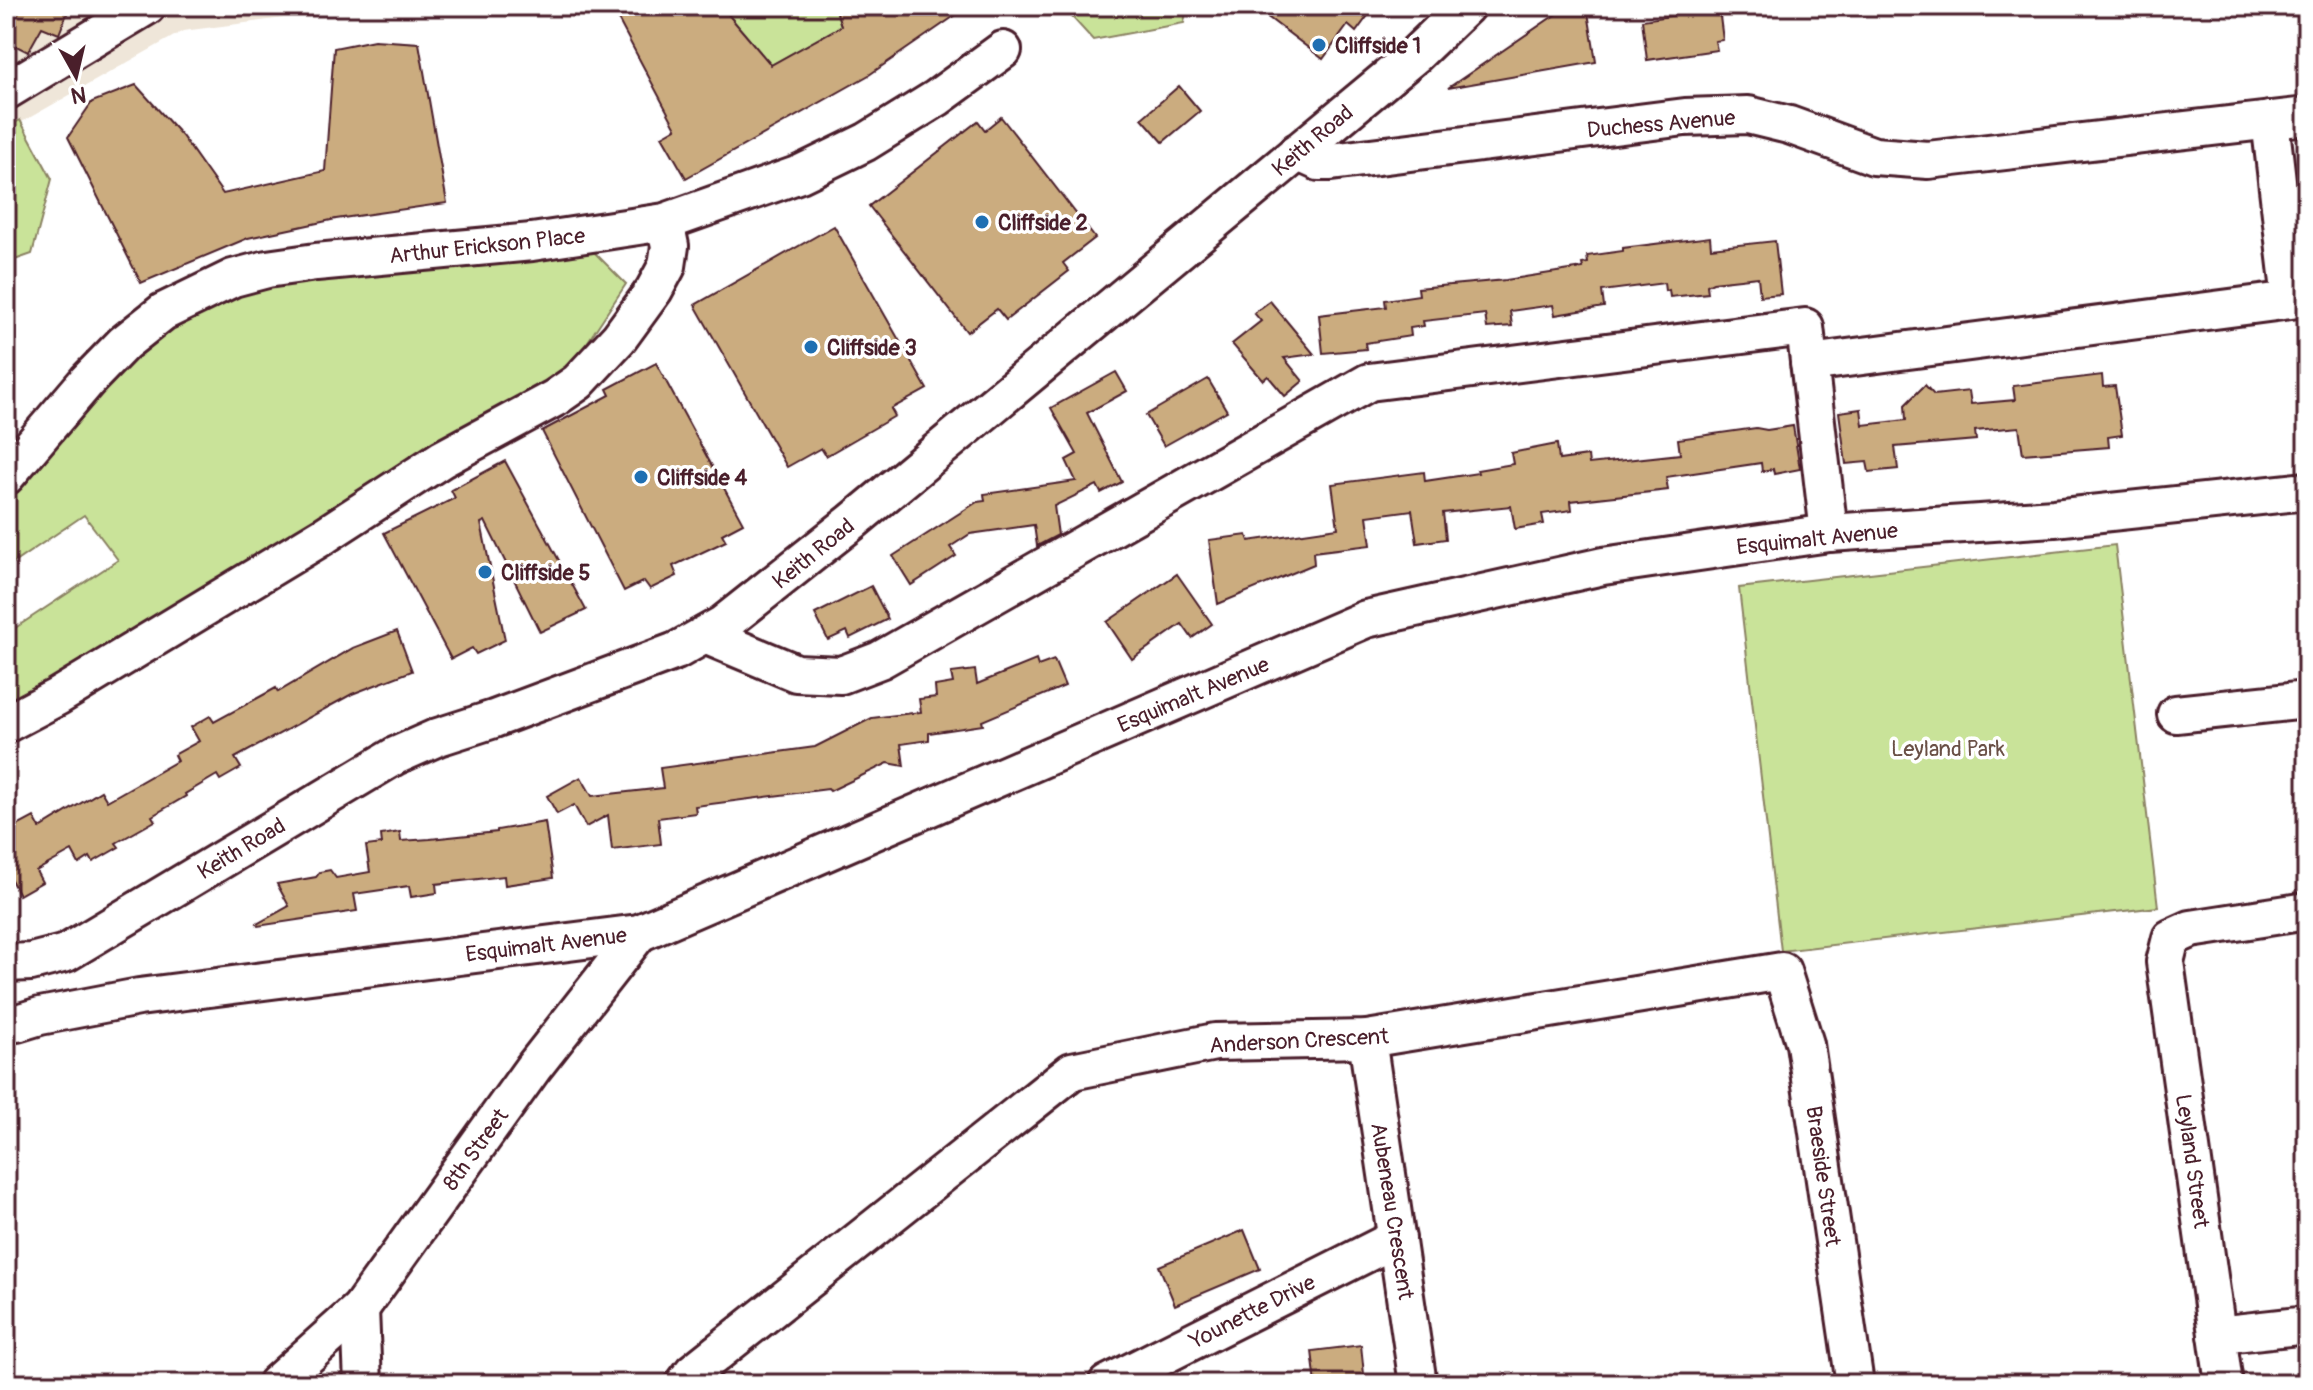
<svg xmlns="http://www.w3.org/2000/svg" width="2313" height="1390" viewBox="0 0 2313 1390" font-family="Pangolin,sans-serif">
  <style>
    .built { fill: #efe6d9 }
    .green { fill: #c9e399; stroke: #8a8162; stroke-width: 2 }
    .building { fill: #cbac7f; stroke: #4a1f2b; stroke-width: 2 }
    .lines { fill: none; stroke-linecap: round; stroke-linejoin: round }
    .minor-casing { stroke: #4a1f2b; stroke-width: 42 }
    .minor { stroke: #fff; stroke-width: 36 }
    .poi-dot { fill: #1f6fb2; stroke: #fff; stroke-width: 3 }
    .labels { text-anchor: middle; stroke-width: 7; stroke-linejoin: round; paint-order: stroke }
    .poi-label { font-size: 22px; font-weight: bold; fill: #4a1f2b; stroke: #fff; text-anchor: start }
    .street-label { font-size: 22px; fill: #4a1f2b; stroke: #fff }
    .park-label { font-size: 22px; fill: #6a5046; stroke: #fff }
  </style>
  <rect width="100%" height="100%" fill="#fff"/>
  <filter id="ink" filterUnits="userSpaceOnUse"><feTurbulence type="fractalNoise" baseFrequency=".0125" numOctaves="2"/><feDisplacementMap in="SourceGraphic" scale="16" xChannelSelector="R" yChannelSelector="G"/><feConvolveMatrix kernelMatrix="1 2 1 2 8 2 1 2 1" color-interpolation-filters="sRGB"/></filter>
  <g filter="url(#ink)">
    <path class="built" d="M6,6H377L183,31L6,131Z"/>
    <g class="green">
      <path d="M721,6H835L841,26L771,65Z"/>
      <path d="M1062,6H1187L1184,23L1093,40Z"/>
      <path d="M20,120L52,179L32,254L6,263V128Z"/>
      <path d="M588,246L626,284L571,367L6,707V634L118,560L84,515L6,568V502L80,414L149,340L216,302L263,280Z"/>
      <path d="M2115,545L2158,907L1781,951L1739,588Z"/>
    </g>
    <g class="building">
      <path d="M10,6H70L59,34L42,27L28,52L6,41V14Z"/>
      <path d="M611,6H721L771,65L841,26L835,6H969L869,75L686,178L662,136L676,128Z"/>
      <path d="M1253,6H1375L1356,32L1348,25L1323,59Z"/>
      <path d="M1568,6H1587L1596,62L1448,88Z"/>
      <path d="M1719,9L1723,40L1715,41L1717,50L1647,60L1642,20Z"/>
      <path d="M374,40L419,43L447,203L336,219L248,238L141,283L68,137L92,102L136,85L182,136L223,194L325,171L334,48Z"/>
      <path d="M1179,86L1200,111L1163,142L1142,118Z"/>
      <path d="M1001,117L1095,238L1063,263L1069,271L1006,320L997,309L967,332L869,206L978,121L985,130Z"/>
      <path d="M834,226L927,389L891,409L895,416L826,456L821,448L787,467L695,305Z"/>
      <path d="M1710,237L1711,248L1775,241L1781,294L1760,296L1758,277L1713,282L1707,285L1708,293L1670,297L1669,290L1665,291L1664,283L1602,291L1604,307L1555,315L1553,305L1510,311L1512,326L1487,328L1485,314L1423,321L1424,326L1410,328L1411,336L1365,343L1366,349L1323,353L1319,315L1386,307L1385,300L1419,295L1418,288L1506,280L1583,268L1582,264L1588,263L1587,256L1623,251V248Z"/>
      <path d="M1270,301L1314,354L1284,358L1303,381L1285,396L1268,376L1263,380L1232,344L1261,321L1254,313Z"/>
      <path d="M656,363L743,523L722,534L726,541L673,566L677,576L650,589L644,581L624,591L542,431L610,395L607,389Z"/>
      <path d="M1116,372L1127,391L1087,413L1122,482L1101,493L1097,485L1054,506L1058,535L1039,545L1037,546L1034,525L970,534L950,547L956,556L911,585L893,556L977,502L985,501L984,494L1076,481L1066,460L1077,454L1051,408Z"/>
      <path d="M2102,375L2103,387L2115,386L2122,435L2108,437L2109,447L2023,454L2019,427L1975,431L1976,440L1895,447L1898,469L1869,472L1867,462L1846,464L1839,412L1861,409L1863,425L1906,420L1905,405L1925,385L1934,395L1969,391L1971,404L2015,400L2013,386Z"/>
      <path d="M1208,379L1227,411L1164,446L1146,415Z"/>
      <path d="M1793,426L1800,469L1774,474L1773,469L1762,471L1761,463L1666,477L1668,490L1571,501L1572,510L1542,514L1544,524L1515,529L1511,506L1443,513L1446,539L1417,543L1412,510L1367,516L1371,545L1313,552L1314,564L1218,604L1209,540L1247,535L1249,541L1338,528L1332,484L1424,472L1425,481L1478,473L1477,470L1513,464L1511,453L1557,444L1559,460L1588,456L1589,464L1680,454L1678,439L1756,428L1767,430Z"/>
      <path d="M505,461L586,610L540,632L485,521L481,523L505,640L476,654L472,648L451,659L384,533L455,498L451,490Z"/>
      <path d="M1177,574L1212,624L1192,638L1182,624L1132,659L1107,622Z"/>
      <path d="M871,586L888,619L850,638L847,631L828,640L815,614Z"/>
      <path d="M397,631L412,671L352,694L235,758L241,768L220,780L217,775L185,794L186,796L152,816L155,821L116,843L119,847L93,862L90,857L79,864L72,851L36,871L42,882L19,895L6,870V832L34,817L40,828L101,791L107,801L177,761L174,755L199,741L191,727L210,716L214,722L276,688L278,692L353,648Z"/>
      <path d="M1036,660L1038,666L1054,660L1065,686L982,721L983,725L929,733V740L901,744L904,766L888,763L830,791L828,789L695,806L696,813L658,818L661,844L612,850L608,815L586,827L574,805L557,814L547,796L581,777L592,796L663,788L660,768L815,747L872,718L921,712L919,699L936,697L935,686L953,683L951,673L975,670L977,684Z"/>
      <path d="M545,822L553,878L505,885L504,876L436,884L437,893L411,897L409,886L354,894L357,911L258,926L257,924L289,906L277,884L316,877L320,872L330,870L336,878L370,872L366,846L382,844L381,835L400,832L401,841L430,839L497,832V830Z"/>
      <path d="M1244,1230L1260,1269L1175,1305L1159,1266Z"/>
      <path d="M1361,1345L1365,1384H1316L1312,1351Z"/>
    </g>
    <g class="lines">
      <g class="minor-casing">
        <g id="minor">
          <path d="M6,91L147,6"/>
          <path d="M1297,152L1319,162H1331L1685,117L1748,115L1789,125L1874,156L1928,160L2307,116"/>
          <path d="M1809,363L2291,300L2270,120"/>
          <path d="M6,476L87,381L124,343L163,312L233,278L267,269L316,262L532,242L665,222L800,174L866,142L937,98L1003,50"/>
          <path d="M705,635L796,673L841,675L880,660L1369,382L1805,327L1829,533"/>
          <path d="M2176,714L2307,700"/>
          <path d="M6,724L57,697L325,535L442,459L555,398L578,382L619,338L654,290L667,266L670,246L665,222"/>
          <path d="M6,963L31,962L66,953L395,756L438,737L494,719L676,651L722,625L852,522L1415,55L1466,6"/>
          <path d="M17,1023L40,1016L139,997L639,933L1366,619L1603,566L1829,533L2054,518L2307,491"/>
          <path d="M1367,1039L1418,1384"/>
          <path d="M360,1309L363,1384"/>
          <path d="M2217,1335L2307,1325"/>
          <path d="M276,1384L360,1309L533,1068L639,933"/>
          <path d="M684,1384L693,1372L1072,1071L1215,1042L1367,1039L1782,971L1805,1044L1855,1384"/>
          <path d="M1107,1384L1397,1238"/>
          <path d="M2224,1384L2165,962L2171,938L2191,929L2307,911"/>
        </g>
      </g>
      <use href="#minor" class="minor"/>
    </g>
  </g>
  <g class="poi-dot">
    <circle cx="1319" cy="45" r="8"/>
    <circle cx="982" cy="222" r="8"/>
    <circle cx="811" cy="347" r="8"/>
    <circle cx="641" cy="477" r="8"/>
    <circle cx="485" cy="572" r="8"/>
  </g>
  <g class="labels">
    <g class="poi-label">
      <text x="1335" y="53">Cliffside 1</text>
      <text x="998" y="230">Cliffside 2</text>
      <text x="827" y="355">Cliffside 3</text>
      <text x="657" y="485">Cliffside 4</text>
      <text x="501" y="580">Cliffside 5</text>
    </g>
    <g class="street-label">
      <text transform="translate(1661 123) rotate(-5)" y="8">Duchess Avenue</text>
      <text transform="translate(1312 140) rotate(-40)" y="8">Keith Road</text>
      <text transform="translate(487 245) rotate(-6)" y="8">Arthur Erickson Place</text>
      <text transform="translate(1817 538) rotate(-6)" y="8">Esquimalt Avenue</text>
      <text transform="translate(813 553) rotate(-39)" y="8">Keith Road</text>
      <text transform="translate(1193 694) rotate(-23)" y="8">Esquimalt Avenue</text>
      <text transform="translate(241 848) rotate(-31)" y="8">Keith Road</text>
      <text transform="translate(546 944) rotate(-7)" y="8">Esquimalt Avenue</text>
      <text transform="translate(1299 1040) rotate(-3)" y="8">Anderson Crescent</text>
      <text transform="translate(475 1149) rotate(-54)" y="8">8th Street</text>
      <text transform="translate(2193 1161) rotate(82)" y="8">Leyland Street</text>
      <text transform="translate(1824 1176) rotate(82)" y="8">Braeside Street</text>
      <text transform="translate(1393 1211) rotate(81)" y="8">Aubeneau Crescent</text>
      <text transform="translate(1252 1311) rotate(-27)" y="8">Younette Drive</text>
    </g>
    <g class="park-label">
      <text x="1948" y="756">Leyland Park</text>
    </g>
  </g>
  <rect width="2313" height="1390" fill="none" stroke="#fff" stroke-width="32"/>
  <rect x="16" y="16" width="2281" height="1358" fill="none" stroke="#4a1f2b" stroke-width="3" filter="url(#ink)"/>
  <g transform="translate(76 76) rotate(172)" stroke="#ffffff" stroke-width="6" paint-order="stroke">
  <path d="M0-6L14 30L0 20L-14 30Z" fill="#4a1f2b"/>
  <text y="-12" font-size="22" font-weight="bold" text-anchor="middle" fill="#4a1f2b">N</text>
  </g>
</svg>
